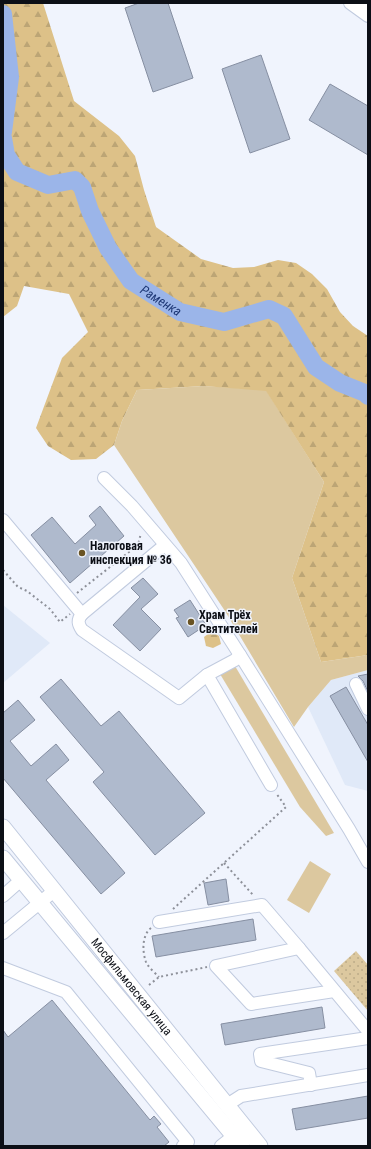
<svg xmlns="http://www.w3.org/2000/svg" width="371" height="1149" viewBox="0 0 371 1149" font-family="'Roboto Condensed',sans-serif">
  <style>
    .built { fill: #e0e9f8 }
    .grass { fill: #dcc89f }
    .forest { fill: url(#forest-firs) }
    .park { fill: url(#park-dots) }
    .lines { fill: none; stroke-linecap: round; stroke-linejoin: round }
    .river { stroke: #9bb5e9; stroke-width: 18 }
    .building { fill: #afbacd; stroke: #868fa2 }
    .minor-casing { stroke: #c1cbdf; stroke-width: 14 }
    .major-casing { stroke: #c1cbdf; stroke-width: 17 }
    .path { stroke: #8d9099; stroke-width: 2; stroke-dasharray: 2 3; stroke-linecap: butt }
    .minor { stroke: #fff; stroke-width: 12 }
    .major { stroke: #fff; stroke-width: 15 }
    .poi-dot { fill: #6a5423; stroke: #f0f4fd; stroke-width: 1.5 }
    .labels { text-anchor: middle; stroke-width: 3; stroke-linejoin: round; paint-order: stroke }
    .poi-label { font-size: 12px; font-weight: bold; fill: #0c0f16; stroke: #f0f4fd; text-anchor: start }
    .street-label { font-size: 12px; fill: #0c0f16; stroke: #f0f4fd }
    .water-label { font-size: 13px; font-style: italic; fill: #1c3674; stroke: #f0f4fd }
  </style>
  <defs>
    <pattern id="forest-firs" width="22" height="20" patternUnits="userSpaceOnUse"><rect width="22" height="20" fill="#ddc188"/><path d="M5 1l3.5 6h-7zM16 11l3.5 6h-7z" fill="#bca575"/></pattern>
    <pattern id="park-dots" width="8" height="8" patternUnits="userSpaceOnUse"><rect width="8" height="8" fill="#dcc89f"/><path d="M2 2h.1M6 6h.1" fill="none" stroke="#bcab88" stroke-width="1.8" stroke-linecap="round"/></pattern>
  </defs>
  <rect width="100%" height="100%" fill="#f0f4fd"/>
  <g class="built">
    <path d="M3,605L50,643L3,683Z"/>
    <path d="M368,670V791L345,785L308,707L331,680Z"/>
  </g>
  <g class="grass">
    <path d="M204,386L266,390L324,482L292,578L321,662L368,655V670L331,680L308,707L294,727L225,611L114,445L122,421L137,390Z"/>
    <path d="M235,666L334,833L326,836L300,807L220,674Z"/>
    <path d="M310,861L331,874L309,913L287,900Z"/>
  </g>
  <g class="forest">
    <path d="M3,3H43L74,101L119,136L135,156L144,190L156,227L201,259L233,268L254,267L278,260L296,263L312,274L327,289L340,312L353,326L368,336V655L321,662L292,578L324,482L266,391L204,386L137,390L122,421L114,445L96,459L71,460L48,446L36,428L62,358L88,332L69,294L24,286L17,306L3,317Z"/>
    <path d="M212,631L219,636L221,644L213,648L206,646L204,637Z"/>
  </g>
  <path class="park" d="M356,951L368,965V1011L334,971Z"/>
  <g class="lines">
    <g class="river">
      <path d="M3,14L10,77L3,132"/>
      <path id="s1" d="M3,138L6,155L17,172L48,185L75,180L82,187L90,211L108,248L131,281L180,312L224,322L269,309L284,316L316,367L340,383L365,393L368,396"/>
    </g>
  </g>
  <g class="building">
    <path d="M139,3H168L193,78L153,92L125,8Z"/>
    <path d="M261,55L290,139L250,153L222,69Z"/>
    <path d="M330,84L368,106V155L309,120Z"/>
    <path d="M100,506L124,536L70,583L31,535L52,517L75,544L96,525L89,516Z"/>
    <path d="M143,578L158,594L141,609L161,629L140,651L113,625L140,597L131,588Z"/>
    <path d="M190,600L206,625L188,637L176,618L179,617L174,610Z"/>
    <path d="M368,674V692L363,681L358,676Z"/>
    <path d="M61,679L101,726L119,711L205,813L155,855L93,782L104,772L40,697Z"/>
    <path d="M346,687L368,725V762L330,696Z"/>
    <path d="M18,700L35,720L10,741L31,766L56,744L69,760L46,780L125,873L101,894L3,778V713Z"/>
    <path d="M226,879L229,901L208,905L204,883Z"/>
    <path d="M253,919L256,940L156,957L152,936Z"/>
    <path d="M52,1000L150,1120L154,1116L161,1124L157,1127L169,1142L164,1146H3V1030L8,1037Z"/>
    <path d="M322,1007L325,1028L225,1045L221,1024Z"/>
    <path d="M368,1096V1118L296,1130L292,1109Z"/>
  </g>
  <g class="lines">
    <g class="minor-casing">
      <g id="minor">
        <path d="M350,3L368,16"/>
        <path d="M104,478L132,506L181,563L240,655L349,829L368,862"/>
        <path d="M3,520L82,614L165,545"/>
        <path d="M82,614C77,620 78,624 82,630L179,698L207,675"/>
        <path d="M240,655L235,660L207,675L271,785"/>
        <path d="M356,684L368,709"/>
        <path d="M3,896L21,880"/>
        <path d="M159,922L262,905L299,948"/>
        <path d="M3,933L54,891"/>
        <path d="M3,968L66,992L188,1142L183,1146"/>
        <path d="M334,991L251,1004L216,966L299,948L368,1031"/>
        <path d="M311,1085L309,1073L261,1061L260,1054L368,1038"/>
        <path d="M227,1105L241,1096L368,1075"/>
        <path d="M221,1146L240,1131"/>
      </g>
    </g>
    <g class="major-casing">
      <g id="major">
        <path d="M363,3L368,5"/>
        <path id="s2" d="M3,827L260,1146"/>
        <path d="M3,858L242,1146"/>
      </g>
    </g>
    <g class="path">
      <path d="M3,570L18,587L27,591L50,609L60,622L70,614"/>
      <path d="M77,593L138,545L141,533"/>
      <path d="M224,863L254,896"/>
      <path d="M173,909L286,807L276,793"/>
      <path d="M151,928C142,935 142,951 146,962C148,967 155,973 159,977"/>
      <path d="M149,985L159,977L207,967"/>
    </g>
    <use href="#minor" class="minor"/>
    <use href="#major" class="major"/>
  </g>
  <g class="poi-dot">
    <circle cx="82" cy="553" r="4"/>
    <circle cx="191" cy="622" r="4"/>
  </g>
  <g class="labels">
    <g class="poi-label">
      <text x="90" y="550">Налоговая<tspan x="90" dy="14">инспекция № 36</tspan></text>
      <text x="199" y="619">Храм Трёх<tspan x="199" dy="14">Святителей</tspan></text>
    </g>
    <g class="street-label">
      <text dy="4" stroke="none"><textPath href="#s2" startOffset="205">Мосфильмовская улица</textPath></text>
    </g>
    <g class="water-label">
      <text dy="5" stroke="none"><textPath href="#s1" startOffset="251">Раменка</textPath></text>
    </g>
  </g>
  <rect width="371" height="1149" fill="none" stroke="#0c0f16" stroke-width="8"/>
</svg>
